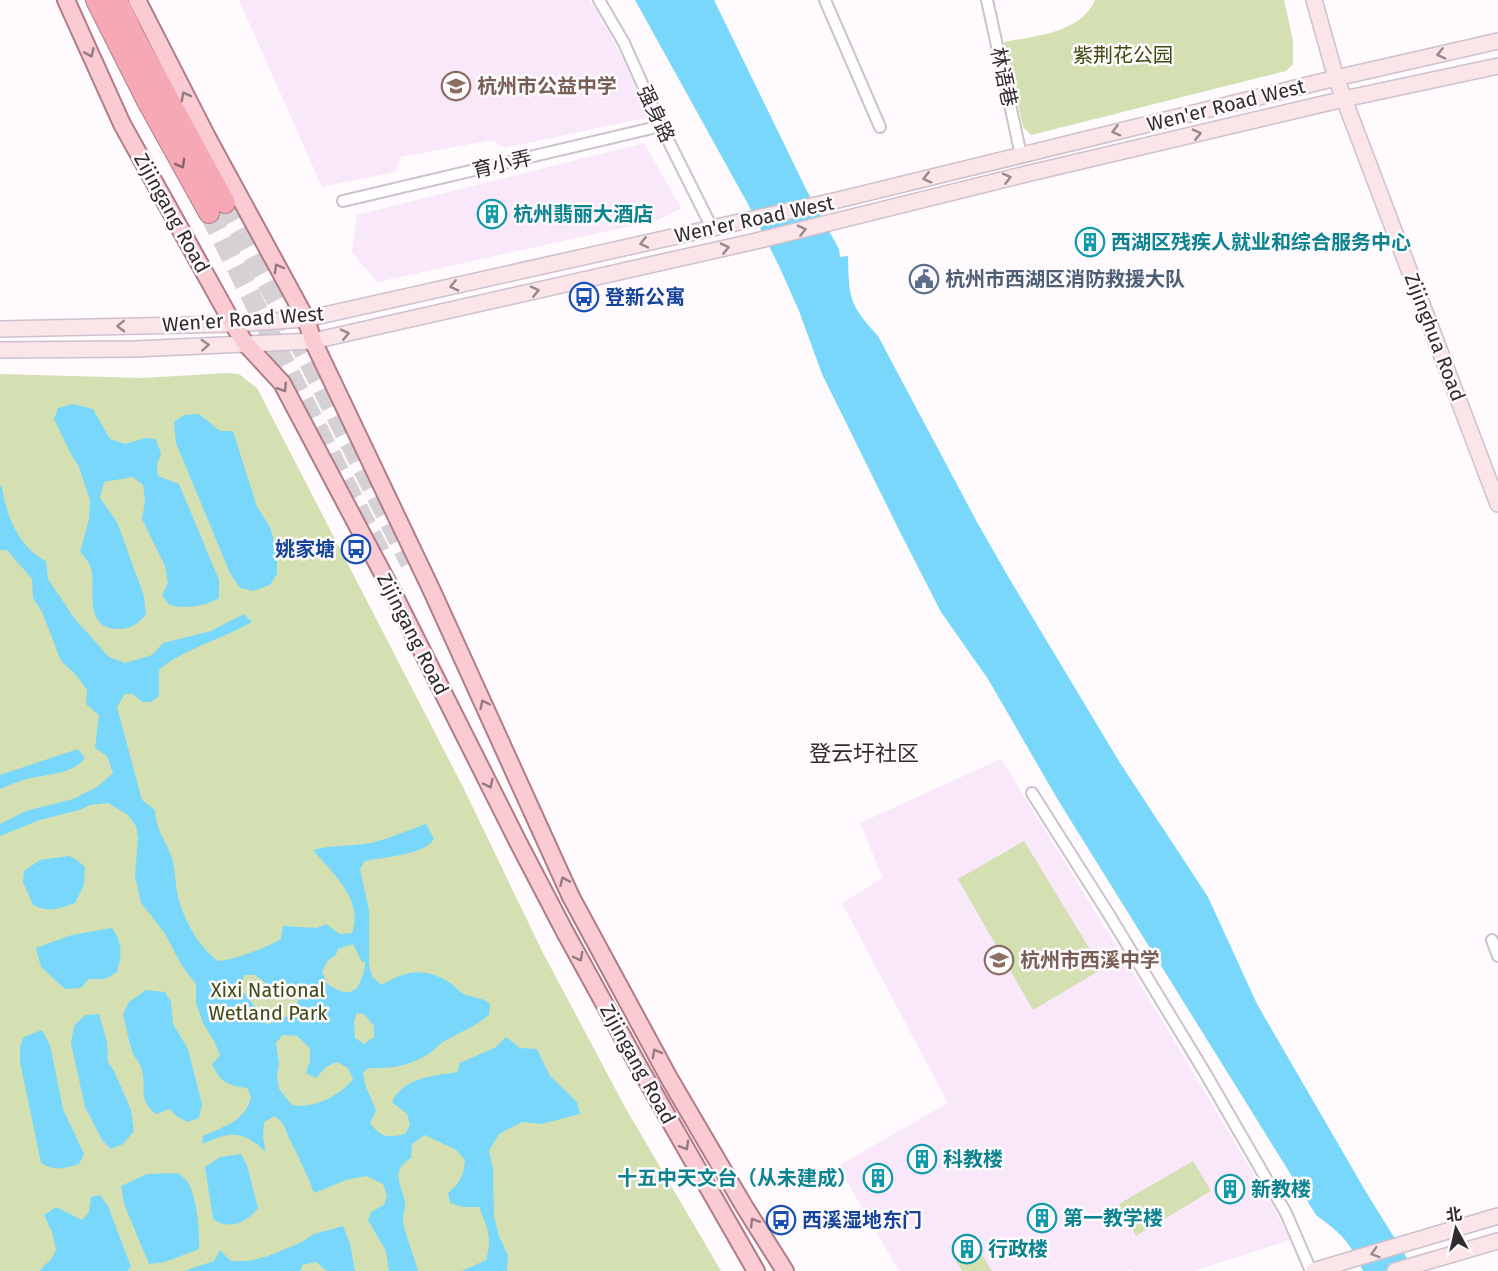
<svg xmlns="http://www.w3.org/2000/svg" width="1498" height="1271" viewBox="0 0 1498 1271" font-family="'Fira Sans','Noto Sans SC',sans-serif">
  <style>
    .built { fill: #f8e8f9 }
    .green { fill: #d4e0b1 }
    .water { fill: #79d7fb; fill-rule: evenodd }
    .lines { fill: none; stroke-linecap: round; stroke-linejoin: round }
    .highway-tunnel { stroke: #d5d1d5; stroke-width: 20; stroke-dasharray: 20 10; stroke-linecap: butt }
    .street-casing { stroke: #ccc1cc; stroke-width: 14 }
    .secondary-casing { stroke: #ccc1cc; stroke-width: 18 }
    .primary-casing { stroke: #b07c86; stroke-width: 20 }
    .highway-casing { stroke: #b07c86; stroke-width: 22 }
    .street { stroke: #fff; stroke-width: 10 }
    .secondary { stroke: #fce5e9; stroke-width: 15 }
    .primary { stroke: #facbd3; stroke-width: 16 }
    .highway { stroke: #f6a8b5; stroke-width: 20 }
    .oneway { stroke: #947b81 }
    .oneway2 { stroke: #96888c }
    .oneway3 { stroke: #89636b }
    .labels { text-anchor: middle; stroke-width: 5; stroke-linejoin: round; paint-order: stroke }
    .park-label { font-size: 20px; fill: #404a11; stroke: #fefafe }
    .street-label { font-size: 20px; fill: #2f2b2f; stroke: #fefafe }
    .education-label { font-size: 20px; font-weight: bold; fill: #785e54; stroke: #fefafe; text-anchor: start }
    .culture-label { font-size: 20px; font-weight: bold; fill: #0d838f; stroke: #fefafe; text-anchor: start }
    .service-label { font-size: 20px; font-weight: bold; fill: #4e5e75; stroke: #fefafe; text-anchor: start }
    .transit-label { font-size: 20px; font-weight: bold; fill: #164399; stroke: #fefafe; text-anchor: start }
    .quarter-label { font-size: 22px; fill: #2f2b2f; stroke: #fefafe }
  </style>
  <rect width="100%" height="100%" fill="#fefafe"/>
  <g class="built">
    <path d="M239,0H590L621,55L649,117L505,148L492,140L401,157L395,172L322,187Z"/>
    <path d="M644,143L681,208L658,220L377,282L352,252L357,215Z"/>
    <path d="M1001,759L1160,1017L1274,1208L1290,1240L1194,1271H1132L1130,1269L1127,1271H899L838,1166L948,1103L842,903L883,878L860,823Z"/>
  </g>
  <g class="green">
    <path d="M1095,0H1284L1293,41V64L1286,71L1031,135L1023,127L1004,42C1035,36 1081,33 1095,0Z"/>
    <path d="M227,373L239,374L257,388L464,789L542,951L625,1107L721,1271H0V374L143,378Z"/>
    <path d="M1024,841L1102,969L1033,1010L958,879Z"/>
    <path d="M1193,1161L1211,1191L1136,1236L1119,1204Z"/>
    <path d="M978,1248L992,1271H962L956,1261Z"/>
  </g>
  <g class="water">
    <path d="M635,0H714L807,191L839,249L840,257L848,256C849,299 849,304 878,336L978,524L1009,578L1120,763L1208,897L1257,1004L1366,1192L1415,1271H1363C1350,1242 1342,1234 1316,1215L1058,800L988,679L941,612L899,530L822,374L799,311L779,266L749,206Z"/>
    <path d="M73,404L93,409L110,439L125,444L145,438L156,439L161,454L157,464L158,476L179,484L219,580V598C204,607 186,609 169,605L162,595L168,583L165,566L142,519L145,501L143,485L133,477L104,482L100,498L117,522L144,596L146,614C139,623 131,629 118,629C83,628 96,590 91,568C89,562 84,556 80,552L89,519L90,500L79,467L71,454L54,419L58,408Z"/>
    <path d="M199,414L220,431H233L257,507L270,527L277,552V574L270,585L253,591L240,588L230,573L176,443L174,422L184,415Z"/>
    <path d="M0,486L2,487C6,515 19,548 46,561L48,579L75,619L109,657L125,663L152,655L163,643L211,631L244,614L252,622C224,638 181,650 159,670V696L151,702H142L133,694H125L117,707L142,800L155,810C156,832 166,839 172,858C176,873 175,889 180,904C187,925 200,948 218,961C236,959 266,948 281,939L283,926L317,928L326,924L340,934L352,933C364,899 332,873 313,850C333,844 354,847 375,842C392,837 409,830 426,824L434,839C424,855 384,857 365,861L360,869L369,910V964L372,977L382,985C407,969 428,967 453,985C457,988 460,992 464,994C475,999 480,996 490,1004L489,1015C473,1028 461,1031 445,1041C439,1044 435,1049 430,1053C410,1066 391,1069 368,1068L363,1073L366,1087L376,1110L370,1123C382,1138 387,1138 405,1134L410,1125L407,1114L392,1102C404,1077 433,1076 457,1072L460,1063L496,1047L506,1037L520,1048L537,1049L550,1076L577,1102L580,1114L541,1124L522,1122L499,1134L489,1151L493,1168L494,1216L499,1236L508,1256L507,1271H462L486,1260C493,1238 487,1227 479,1207H462L450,1203L448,1193C460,1183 464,1175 465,1160L456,1150L425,1135L412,1144L411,1158C389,1171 402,1184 405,1203C406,1209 402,1215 403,1221C406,1238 414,1255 418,1271H389L386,1251L368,1220L371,1212L384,1205L387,1195L383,1184L366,1176L346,1180L314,1193C307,1174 299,1158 290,1140C285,1130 285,1123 275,1116L264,1122L263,1138L266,1152C242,1130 231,1131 202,1144L203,1136C224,1126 245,1122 251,1097L247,1088C227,1085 221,1083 212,1064L220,1055L215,1043L203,1023L196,1003V984L182,966L164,932L141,903L135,876L138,838L136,826L128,815L108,803L90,805L79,810L40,820L0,836V824L26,811L73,799L97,787L113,773L107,756L95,748L99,715L86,704L87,690L77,676L61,661L42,612L33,598L32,579L7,550H0ZM353,944L362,962H365C365,971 363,974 360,982C354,998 339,992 327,984L322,971L328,960L336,955L338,949ZM244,975H255L268,985L281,980L295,988L298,1000L297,1010L279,1021L267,1024L260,1018L257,1009L240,988ZM357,1013L364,1014L374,1026V1037L364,1044L355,1038L354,1021ZM283,1035L297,1036L310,1048V1061L306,1073L316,1078L326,1067L337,1062L348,1068L353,1079C340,1096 313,1109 292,1105L279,1089L277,1076L279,1063L276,1043Z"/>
    <path d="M78,749L85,758C71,776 42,774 23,780C15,783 7,786 0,789V775Z"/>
    <path d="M69,856L77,860L85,867L84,885L75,903C58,909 50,913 33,905L23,882L24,871L40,860Z"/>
    <path d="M112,928C123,943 122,955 117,972L105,979H89L81,988L65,989L41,967L36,948L72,935Z"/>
    <path d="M146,990L165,992L171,1002L173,1024L188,1049L202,1104L199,1118L188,1122L176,1116L170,1109L156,1114C136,1099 148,1087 141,1067C139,1061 134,1057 132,1051C128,1039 126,1026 123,1014L129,1002Z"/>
    <path d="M99,1014L107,1042L108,1062L114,1071L131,1110L134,1131L123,1144L111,1149L102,1140L85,1107L71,1043L74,1026L85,1015Z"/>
    <path d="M42,1030L50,1045L63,1109L84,1154L79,1164C63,1169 55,1171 41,1163L20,1062V1046L24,1037Z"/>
    <path d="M241,1154L247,1165L258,1208C247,1222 229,1231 213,1219L205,1167L220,1157Z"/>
    <path d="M178,1173C181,1176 186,1179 188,1183C197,1197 200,1233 199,1249L165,1262L149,1264L124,1204L121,1186L147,1174Z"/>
    <path d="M100,1195L108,1206L131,1267L127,1271H39L52,1258L56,1250L52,1232L44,1215L56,1207L82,1220L89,1212L91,1197Z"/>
    <path d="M343,1226L350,1244L355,1271H327L316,1262L302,1265L300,1271H184L214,1261L220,1250L231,1261H249L268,1256L300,1243L314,1234Z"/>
  </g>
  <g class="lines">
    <g class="highway-tunnel">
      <path d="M225,203L309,362L410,563"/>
      <path d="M209,213L381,554"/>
    </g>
    <g class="street-casing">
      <g id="street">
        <path d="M599,0L624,43L661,126L712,228"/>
        <path d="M825,0L880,127"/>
        <path d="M987,0L1021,155"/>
        <path d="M343,201L661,126"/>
        <path d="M1032,793L1108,913L1204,1071L1286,1213L1311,1271"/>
        <path d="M1492,940L1498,956"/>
      </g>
    </g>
    <g class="secondary-casing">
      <g id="secondary">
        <path d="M1314,0L1336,78L1498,504"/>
        <path d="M0,329L233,324L306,319L838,200L1336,78L1498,41"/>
        <path d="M0,350L135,349L313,341L756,241L1026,174L1344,99L1498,66"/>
        <path d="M1313,1271L1498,1216"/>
        <path d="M1395,1271L1498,1241"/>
      </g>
    </g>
    <g class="primary-casing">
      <g id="primary">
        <path d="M66,0L122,124L233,324L245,343L282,383L392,591L518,842L565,932L638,1065L756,1271"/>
        <path d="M137,0L207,137L306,319L313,341L432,591L571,897L669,1078L744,1206L785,1271"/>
      </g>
    </g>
    <g class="highway-casing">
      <g id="highway">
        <path d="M96,0L147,101L209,213"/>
        <path d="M117,0L134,36L225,203"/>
      </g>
    </g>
    <use href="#street" class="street"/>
    <use href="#secondary" class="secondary"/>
    <use href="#primary" class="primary"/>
    <use href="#highway" class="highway"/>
  </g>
  <defs><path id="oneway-chevron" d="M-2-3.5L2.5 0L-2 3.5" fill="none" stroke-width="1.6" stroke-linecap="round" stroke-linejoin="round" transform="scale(1.5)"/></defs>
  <g class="oneway">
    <use href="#oneway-chevron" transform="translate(90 53) rotate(66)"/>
    <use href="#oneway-chevron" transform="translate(185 96) rotate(-118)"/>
    <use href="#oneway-chevron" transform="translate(278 268) rotate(-119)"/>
    <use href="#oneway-chevron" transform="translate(283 388) rotate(58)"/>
    <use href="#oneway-chevron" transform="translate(484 704) rotate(-115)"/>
    <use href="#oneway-chevron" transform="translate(489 784) rotate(64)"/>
    <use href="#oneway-chevron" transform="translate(564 881) rotate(-114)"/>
    <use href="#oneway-chevron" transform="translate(579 957) rotate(62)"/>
    <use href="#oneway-chevron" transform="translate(656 1053) rotate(-119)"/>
    <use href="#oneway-chevron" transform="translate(685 1146) rotate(60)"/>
    <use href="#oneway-chevron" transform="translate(754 1222) rotate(-122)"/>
  </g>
  <g class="oneway2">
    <use href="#oneway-chevron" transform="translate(1441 54) rotate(167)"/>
    <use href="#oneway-chevron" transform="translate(1116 131) rotate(166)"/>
    <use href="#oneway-chevron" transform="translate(1197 134) rotate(-13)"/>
    <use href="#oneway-chevron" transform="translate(927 178) rotate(166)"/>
    <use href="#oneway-chevron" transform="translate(1007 178) rotate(-14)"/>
    <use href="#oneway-chevron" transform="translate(802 230) rotate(-14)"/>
    <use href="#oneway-chevron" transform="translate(644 243) rotate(167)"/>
    <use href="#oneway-chevron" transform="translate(725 248) rotate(-13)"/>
    <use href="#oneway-chevron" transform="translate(454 286) rotate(167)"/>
    <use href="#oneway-chevron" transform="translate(535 291) rotate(-13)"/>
    <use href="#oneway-chevron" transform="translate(121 326) rotate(179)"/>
    <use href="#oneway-chevron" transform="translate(345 334) rotate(-13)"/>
    <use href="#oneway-chevron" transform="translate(205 345) rotate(-3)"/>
    <use href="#oneway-chevron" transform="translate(1375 1253) rotate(163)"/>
  </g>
  <use class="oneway3" href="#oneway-chevron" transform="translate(181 164) rotate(61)"/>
  <defs>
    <g id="school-ring" transform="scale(1.5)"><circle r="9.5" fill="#fefafe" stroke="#8d6e63" stroke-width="1.5"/><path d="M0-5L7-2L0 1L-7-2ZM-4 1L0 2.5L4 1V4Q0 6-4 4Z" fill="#8d6e63"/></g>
    <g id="building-ring" transform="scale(1.5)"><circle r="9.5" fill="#fefafe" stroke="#0f9aa8" stroke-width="1.5"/><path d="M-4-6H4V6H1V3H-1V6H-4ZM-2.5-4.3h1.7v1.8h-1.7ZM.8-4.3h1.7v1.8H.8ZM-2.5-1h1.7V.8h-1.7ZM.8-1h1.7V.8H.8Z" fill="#0f9aa8"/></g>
    <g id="civic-ring" transform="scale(1.5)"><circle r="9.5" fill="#fefafe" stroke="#5c6f8a" stroke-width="1.5"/><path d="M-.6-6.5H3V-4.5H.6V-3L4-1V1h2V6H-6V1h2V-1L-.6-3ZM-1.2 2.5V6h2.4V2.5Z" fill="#5c6f8a"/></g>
    <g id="bus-ring" transform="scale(1.5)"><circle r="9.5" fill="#fefafe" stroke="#1a4fb4" stroke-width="1.5"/><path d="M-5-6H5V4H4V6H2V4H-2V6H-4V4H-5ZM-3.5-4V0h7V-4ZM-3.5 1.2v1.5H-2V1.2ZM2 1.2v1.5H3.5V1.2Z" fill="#1a4fb4"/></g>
  </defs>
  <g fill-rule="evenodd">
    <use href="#school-ring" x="456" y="86"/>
    <use href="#building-ring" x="492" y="214"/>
    <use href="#building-ring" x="1090" y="242"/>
    <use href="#civic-ring" x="924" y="279"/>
    <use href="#bus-ring" x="584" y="297"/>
    <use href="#bus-ring" x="356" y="549"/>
    <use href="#school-ring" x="999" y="960"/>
    <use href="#building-ring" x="922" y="1159"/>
    <use href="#building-ring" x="878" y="1178"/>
    <use href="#building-ring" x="1230" y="1189"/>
    <use href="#building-ring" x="1042" y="1218"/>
    <use href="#bus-ring" x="781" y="1220"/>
    <use href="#building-ring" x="967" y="1249"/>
  </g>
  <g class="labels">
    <g class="park-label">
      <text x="1123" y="62">紫荆花公园</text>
      <text x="268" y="997">Xixi National<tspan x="268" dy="23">Wetland Park</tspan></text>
    </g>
    <g class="street-label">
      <text transform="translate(1004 77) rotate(78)" y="7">林语巷</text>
      <text transform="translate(1226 105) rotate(-14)" y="7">Wen'er Road West</text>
      <text transform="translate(656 114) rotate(65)" y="7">强身路</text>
      <text transform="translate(502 164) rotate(-13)" y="7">育小弄</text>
      <text transform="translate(172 213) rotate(61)" y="7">Zijingang Road</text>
      <text transform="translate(754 219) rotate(-12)" y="7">Wen'er Road West</text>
      <text transform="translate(243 319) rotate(-4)" y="7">Wen'er Road West</text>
      <text transform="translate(1435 337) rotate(69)" y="7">Zijinghua Road</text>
      <text transform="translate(413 634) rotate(63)" y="7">Zijingang Road</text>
      <text transform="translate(638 1064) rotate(61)" y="7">Zijingang Road</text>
    </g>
    <g class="education-label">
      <text x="477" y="93">杭州市公益中学</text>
      <text x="1020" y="967">杭州市西溪中学</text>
    </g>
    <g class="culture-label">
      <text x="513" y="221">杭州翡丽大酒店</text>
      <text x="1111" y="249">西湖区残疾人就业和综合服务中心</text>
      <text x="943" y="1166">科教楼</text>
      <text x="857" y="1185" text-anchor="end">十五中天文台（从未建成）</text>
      <text x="1251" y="1196">新教楼</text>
      <text x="1063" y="1225">第一教学楼</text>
      <text x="988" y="1256">行政楼</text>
    </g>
    <g class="service-label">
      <text x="945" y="286">杭州市西湖区消防救援大队</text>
    </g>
    <g class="transit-label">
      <text x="605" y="304">登新公寓</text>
      <text x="335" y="556" text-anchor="end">姚家塘</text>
      <text x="802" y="1227">西溪湿地东门</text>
    </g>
    <g class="quarter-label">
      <text x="864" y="761">登云圩社区</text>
    </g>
  </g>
  <g transform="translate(1456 1229) rotate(352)" stroke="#fefafe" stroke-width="4.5" paint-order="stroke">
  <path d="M0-4.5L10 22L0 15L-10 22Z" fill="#2f2b2f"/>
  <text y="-9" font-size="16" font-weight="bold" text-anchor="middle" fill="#2f2b2f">北</text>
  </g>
</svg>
